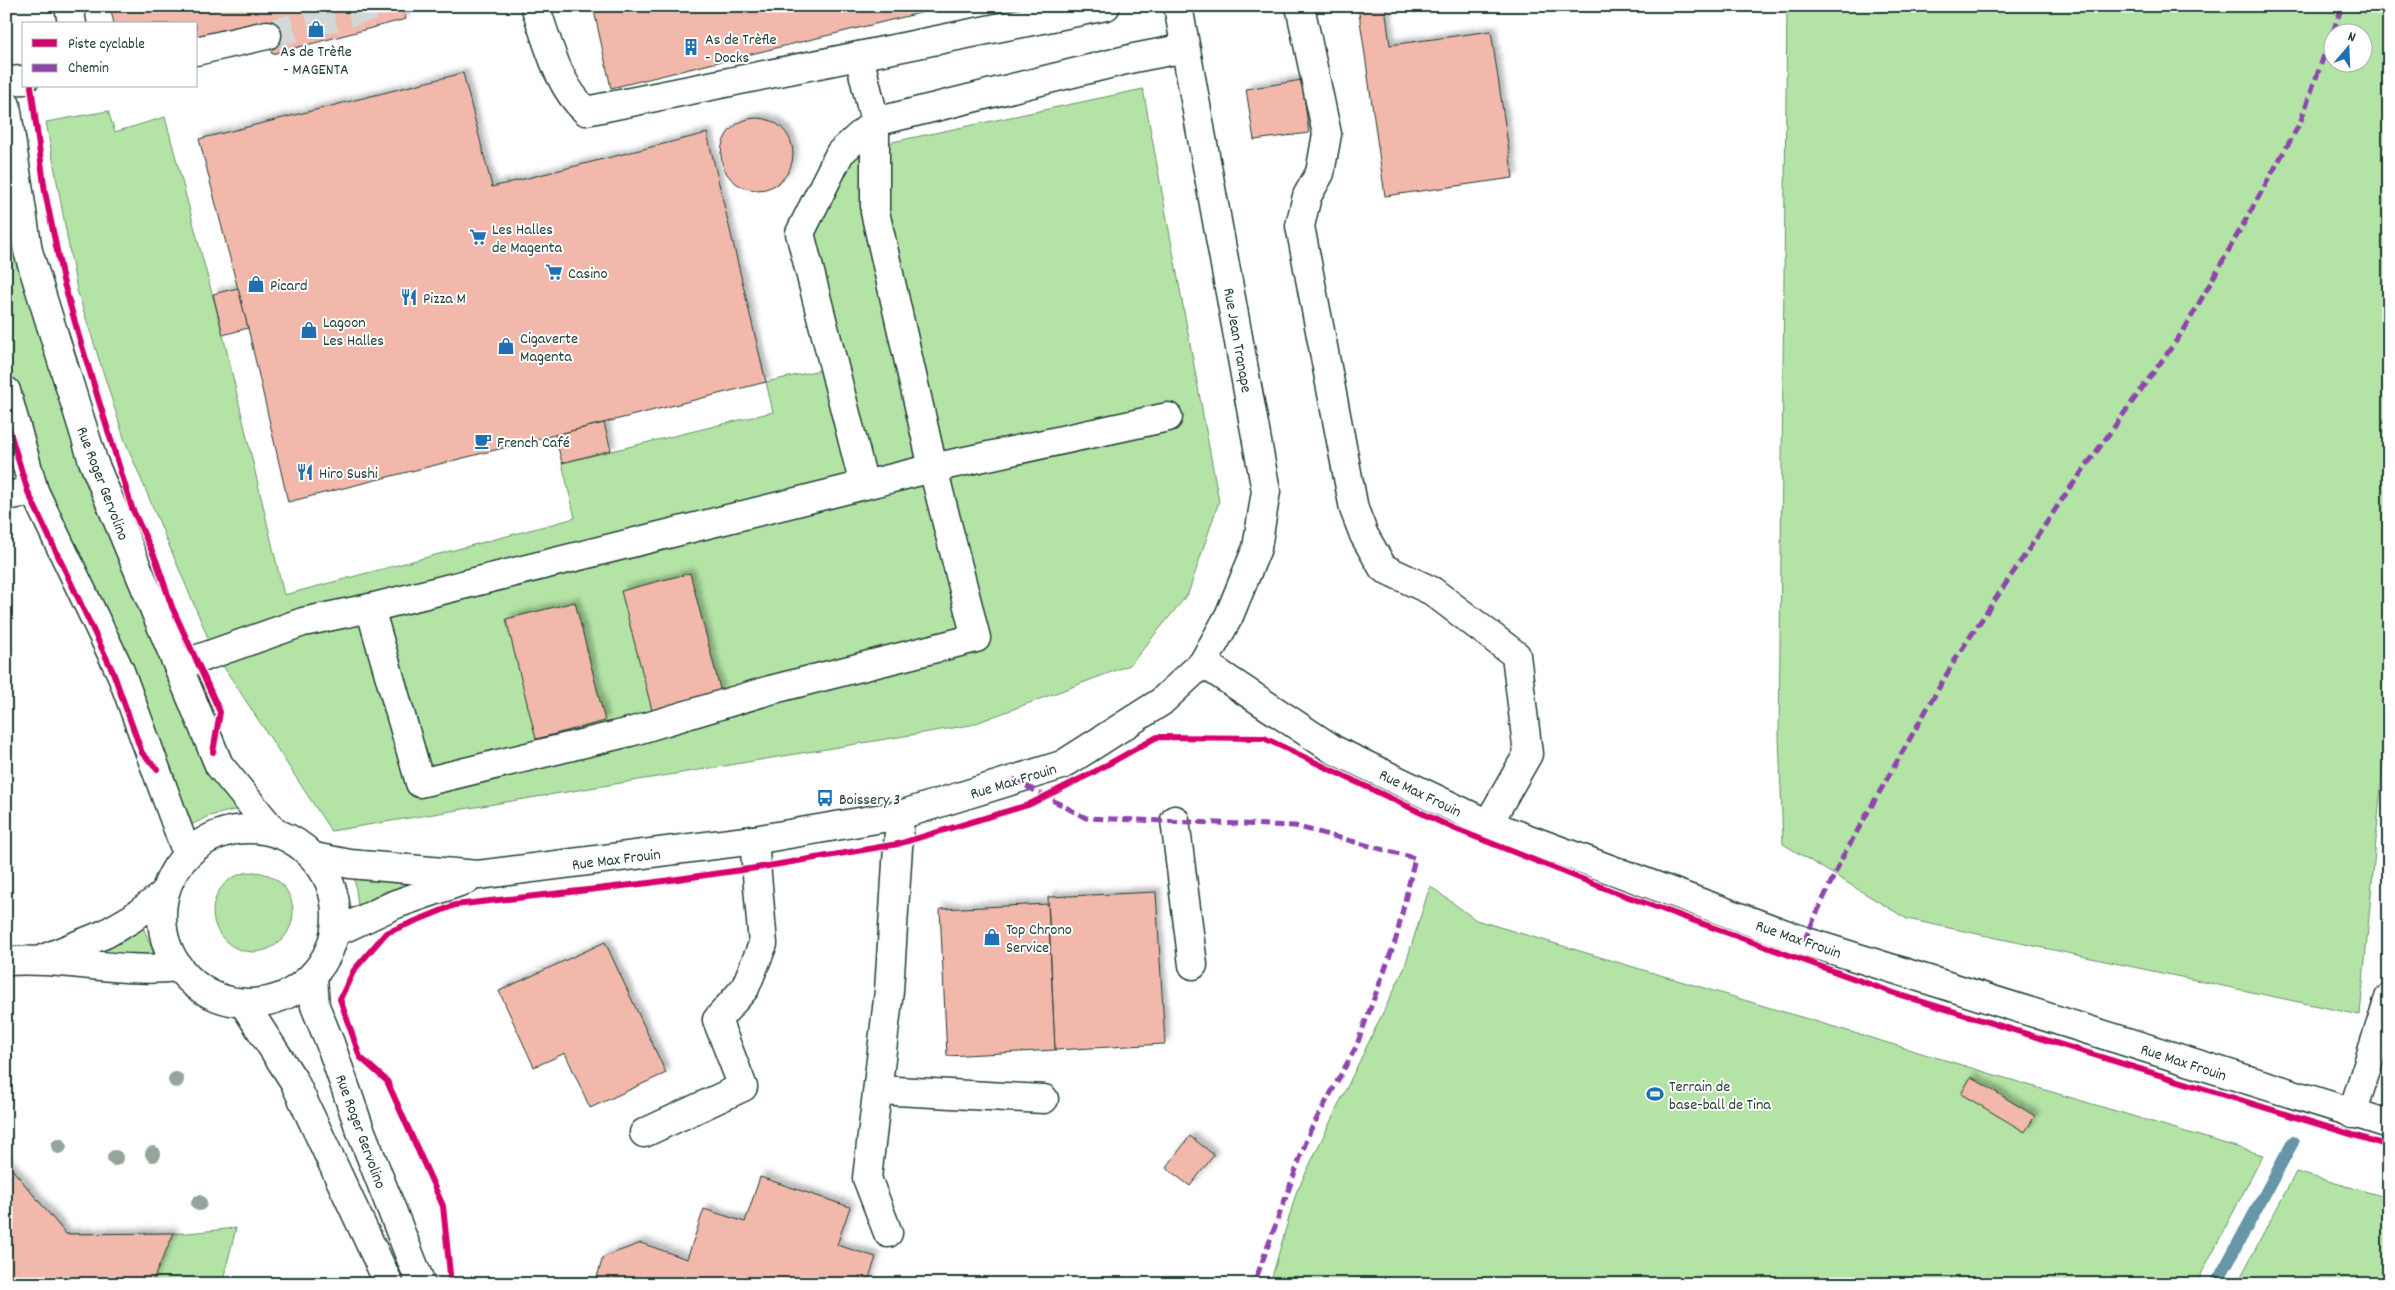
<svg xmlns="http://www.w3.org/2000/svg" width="2395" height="1290" viewBox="0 0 2395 1290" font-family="Dekko,sans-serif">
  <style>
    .green { fill: #b3e4a5; stroke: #69906c; fill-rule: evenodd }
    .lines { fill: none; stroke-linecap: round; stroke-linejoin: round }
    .stream { stroke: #6696a8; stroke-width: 12 }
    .building { fill: #f2b8ab; stroke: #1f3d34; filter: url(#shadow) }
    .minor-tunnel { stroke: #d2d8d6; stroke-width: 28; stroke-dasharray: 28 14; stroke-linecap: butt }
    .minor-casing { stroke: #1f3d34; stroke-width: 31 }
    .major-casing { stroke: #1f3d34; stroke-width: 31 }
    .minor { stroke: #fff; stroke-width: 28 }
    .major { stroke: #fff; stroke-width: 28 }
    .quiet { stroke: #8e44ad; stroke-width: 5; stroke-dasharray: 10 5; stroke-linecap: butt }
    .cycleway-casing { stroke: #fff; stroke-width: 9 }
    .cycleway { stroke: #d6006c; stroke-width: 6 }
    .tree { fill: #94a69c }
    .labels { text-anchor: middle; stroke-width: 4; stroke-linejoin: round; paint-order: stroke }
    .poi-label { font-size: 16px; fill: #1f3d34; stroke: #fff; text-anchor: start }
    .street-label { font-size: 16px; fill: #1f3d34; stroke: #fff }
  </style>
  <defs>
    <filter id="shadow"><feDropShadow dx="4.5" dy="-4.5" stdDeviation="2.5" flood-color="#0004"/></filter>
  </defs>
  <rect width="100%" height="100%" fill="#fff"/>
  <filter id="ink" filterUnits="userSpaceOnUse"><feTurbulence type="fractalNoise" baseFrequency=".02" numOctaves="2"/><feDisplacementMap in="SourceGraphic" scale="10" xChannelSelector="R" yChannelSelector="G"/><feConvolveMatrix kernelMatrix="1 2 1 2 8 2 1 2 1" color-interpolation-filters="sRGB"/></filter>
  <g filter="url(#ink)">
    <g class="green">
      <path d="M1787,6H2389V745L2384,753L2360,1015L1907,919L1783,844L1779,735ZM2362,32V62H2332V32Z"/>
      <path d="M1143,89L1219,501L1188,594L1130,665L971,725L331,831L214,652L125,441L77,290L46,122L108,111L115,132L165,117L223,335L284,595L575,518L562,463L773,412L766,382L834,367L800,233L840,153Z"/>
      <path d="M6,105L28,251L235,810L209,816L193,824L166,792L6,391Z"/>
      <circle cx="253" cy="912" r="40"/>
      <path d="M354,874L441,880L386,891L358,906Z"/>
      <path d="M1430,886L1476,920L2263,1155L2196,1284H1270L1296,1193L1404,969Z"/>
      <path d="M143,927L156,959L64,958L119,944Z"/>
      <path d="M6,1162L66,1234L188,1233L236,1228L222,1284H6Z"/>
      <path d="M2296,1172L2389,1198V1284H2237Z"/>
    </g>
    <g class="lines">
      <path class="stream" d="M2216,1284L2293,1142"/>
    </g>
    <g class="building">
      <path d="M110,6H402L406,19L272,54L263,21L196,39V24H114Z"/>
      <path d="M593,6H949L611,88Z"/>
      <path d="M1358,6H1385L1390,45L1491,31L1513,178L1385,196Z"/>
      <path d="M463,73L492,187L707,133L766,382L288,502L248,328L199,139Z"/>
      <path d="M1302,80L1309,133L1254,140L1246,89Z"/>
      <circle cx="757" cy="154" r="36"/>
      <path d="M238,288L248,328L223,335L213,294Z"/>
      <path d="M604,423L611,450L562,463L555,435Z"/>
      <path d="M690,573L721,693L652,710L621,591Z"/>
      <path d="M575,602L605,721L536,739L506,619Z"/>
      <path d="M1156,892L1165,1044L1055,1050L1048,897Z"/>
      <path d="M1048,904L1055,1050L947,1056L940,909Z"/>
      <path d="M605,942L666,1073L590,1108L565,1053L534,1067L499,991Z"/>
      <path d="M1971,1077L2035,1116L2025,1132L1961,1094Z"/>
      <path d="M1190,1136L1214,1155L1190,1186L1166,1168Z"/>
      <path d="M6,1162L66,1234L174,1233L151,1284H6Z"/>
      <path d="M760,1177L850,1207L837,1245L876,1257L867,1284H595L603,1257L641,1243L687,1259L704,1209L745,1222Z"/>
    </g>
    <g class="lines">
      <path class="minor-tunnel" d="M267,35L374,6"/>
      <g class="minor-casing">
        <g id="minor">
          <path d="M69,6L72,24"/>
          <path d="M535,6C548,42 557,85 586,111L1106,6"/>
          <path d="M1300,6L1327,134L1320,173L1307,196L1300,226L1354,509L1364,535L1383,568L1432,591L1516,655L1528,754L1488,824"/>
          <path d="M196,51L267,35"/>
          <path d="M859,56L875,122L840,153L800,233L864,485"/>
          <path d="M6,81L24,80"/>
          <path d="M6,496L34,491"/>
          <path d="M370,608L933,468L875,212V122L1134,58L1170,51"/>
          <path d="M1203,663L1334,750L1488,824L1804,941L2389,1124"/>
          <path d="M178,666L303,622L370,608L420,783L630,732L770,690L976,638L933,468L1168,417"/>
          <path d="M1175,820L1193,965"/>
          <path d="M43,959L105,934L131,919L164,894"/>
          <path d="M6,961C64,957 120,974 178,967"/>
          <path d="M878,1090L1044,1099"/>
          <path d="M2352,1114L2389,998"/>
          <path d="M644,1133L743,1087L717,1020L745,988L763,944L754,840"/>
          <path d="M888,1233L867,1178L889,991L900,815"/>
        </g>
      </g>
      <g class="major-casing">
        <g id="major">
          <path d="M6,105L28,251L93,461L219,765L274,832"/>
          <path d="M6,391L34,491L120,671L187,854"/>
          <circle cx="249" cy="916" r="87"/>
          <path d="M314,857L350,864L478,875L754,840L900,815L1062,765L1161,702L1203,663L1229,616L1257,548L1266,491L1178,6"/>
          <path d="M336,932L396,904L468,879"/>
          <path d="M313,977L315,1006L330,1043L358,1124L421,1284"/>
          <path d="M244,1004L294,1081L389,1284"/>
        </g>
      </g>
      <use href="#minor" class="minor"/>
      <use href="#major" class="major"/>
      <g class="quiet">
        <path d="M2333,32L2342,6"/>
        <path d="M1013,779L1086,818L1295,826L1415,858L1396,939L1356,1047L1310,1131L1254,1284"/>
        <path d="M1804,941L1843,856L1956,658L2063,498L2184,330L2300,123L2332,33"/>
      </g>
      <g class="cycleway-casing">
        <g id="cycleway">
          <path d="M31,86L45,192L63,280L80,340L132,508L156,560L172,607L220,712L213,752"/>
          <path d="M6,419L28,492L113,672L142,753L157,769"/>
          <path d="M451,1284L443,1206L387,1081L360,1057L340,999L354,970L386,933L455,905L649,883L756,868L898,844L1028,805L1094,772L1157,737L1264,738L1453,828L1612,891L1894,993L2389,1146"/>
        </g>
      </g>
      <use href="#cycleway" class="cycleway"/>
    </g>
    <g class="tree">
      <circle cx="176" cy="1080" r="8"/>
      <circle cx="59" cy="1146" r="8"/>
      <circle cx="153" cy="1154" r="8"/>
      <circle cx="115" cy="1158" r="8"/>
      <circle cx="199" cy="1203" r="8"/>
    </g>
  </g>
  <defs>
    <g id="shop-bare" transform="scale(1.35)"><path d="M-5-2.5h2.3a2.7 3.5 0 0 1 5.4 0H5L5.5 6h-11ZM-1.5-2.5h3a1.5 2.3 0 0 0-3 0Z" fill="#1f6fb2" stroke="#fff" stroke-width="2.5" paint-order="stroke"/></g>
    <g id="building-bare" transform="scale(1.35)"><path d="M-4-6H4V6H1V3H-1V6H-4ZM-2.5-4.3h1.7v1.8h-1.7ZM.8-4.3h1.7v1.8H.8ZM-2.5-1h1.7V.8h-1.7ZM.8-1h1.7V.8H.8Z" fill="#1f6fb2" stroke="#fff" stroke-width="2.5" paint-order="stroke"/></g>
    <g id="supermarket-bare" transform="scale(1.35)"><path d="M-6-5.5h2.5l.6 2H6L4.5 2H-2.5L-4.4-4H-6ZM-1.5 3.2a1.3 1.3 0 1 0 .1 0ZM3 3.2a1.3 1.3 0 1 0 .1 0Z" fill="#1f6fb2" stroke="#fff" stroke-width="2.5" paint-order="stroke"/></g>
    <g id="restaurant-bare" transform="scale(1.35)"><path d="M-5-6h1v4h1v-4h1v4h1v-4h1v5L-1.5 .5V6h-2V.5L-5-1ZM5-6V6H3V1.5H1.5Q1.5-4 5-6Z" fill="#1f6fb2" stroke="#fff" stroke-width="2.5" paint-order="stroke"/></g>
    <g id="cafe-bare" transform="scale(1.35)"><path d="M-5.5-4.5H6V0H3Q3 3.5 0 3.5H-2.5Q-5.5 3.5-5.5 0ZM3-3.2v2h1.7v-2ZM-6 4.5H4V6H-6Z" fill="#1f6fb2" stroke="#fff" stroke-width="2.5" paint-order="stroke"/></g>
    <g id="bus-bare" transform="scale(1.35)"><path d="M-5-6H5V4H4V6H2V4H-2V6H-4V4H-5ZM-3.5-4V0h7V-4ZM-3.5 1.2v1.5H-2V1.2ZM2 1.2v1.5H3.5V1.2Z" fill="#1f6fb2" stroke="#fff" stroke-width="2.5" paint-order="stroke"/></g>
    <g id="stadium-bare" transform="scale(1.35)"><path d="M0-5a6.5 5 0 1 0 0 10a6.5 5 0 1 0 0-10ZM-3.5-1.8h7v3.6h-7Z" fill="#1f6fb2" stroke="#fff" stroke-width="2.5" paint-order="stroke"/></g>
  </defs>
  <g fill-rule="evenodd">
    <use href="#shop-bare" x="316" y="29"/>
    <use href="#building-bare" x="691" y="47"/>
    <use href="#supermarket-bare" x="478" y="237"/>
    <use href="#supermarket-bare" x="554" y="272"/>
    <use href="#shop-bare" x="256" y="284"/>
    <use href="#restaurant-bare" x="409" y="297"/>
    <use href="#shop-bare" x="309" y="330"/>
    <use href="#shop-bare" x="506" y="346"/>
    <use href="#cafe-bare" x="483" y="441"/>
    <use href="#restaurant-bare" x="305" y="472"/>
    <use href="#bus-bare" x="825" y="798"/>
    <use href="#shop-bare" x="992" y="937"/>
    <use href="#stadium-bare" x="1655" y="1094"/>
  </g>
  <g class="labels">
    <g class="poi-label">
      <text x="705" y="44">As de Trèfle<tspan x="705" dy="18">- Docks</tspan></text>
      <text x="316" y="56" text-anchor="middle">As de Trèfle<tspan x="316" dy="18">- MAGENTA</tspan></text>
      <text x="492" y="234">Les Halles<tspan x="492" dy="18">de Magenta</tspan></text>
      <text x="568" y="278">Casino</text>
      <text x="270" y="290">Picard</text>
      <text x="423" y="303">Pizza M</text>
      <text x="323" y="327">Lagoon<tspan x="323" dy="18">Les Halles</tspan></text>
      <text x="520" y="343">Cigaverte<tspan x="520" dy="18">Magenta</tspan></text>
      <text x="497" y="447">French Café</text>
      <text x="319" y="478">Hiro Sushi</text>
      <text x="839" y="804">Boissery 3</text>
      <text x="1006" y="934">Top Chrono<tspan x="1006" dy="18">Service</tspan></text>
      <text x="1669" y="1091">Terrain de<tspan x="1669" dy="18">base-ball de Tina</tspan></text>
    </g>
    <g class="street-label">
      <text transform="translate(1239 340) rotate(80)" y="6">Rue Jean Tranape</text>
      <text transform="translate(104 483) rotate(69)" y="6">Rue Roger Gervolino</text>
      <text transform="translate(1013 780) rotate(-17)" y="6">Rue Max Frouin</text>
      <text transform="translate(1421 792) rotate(26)" y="6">Rue Max Frouin</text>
      <text transform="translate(616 858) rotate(-7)" y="6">Rue Max Frouin</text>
      <text transform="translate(1799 938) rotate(19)" y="6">Rue Max Frouin</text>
      <text transform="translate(2184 1061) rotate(18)" y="6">Rue Max Frouin</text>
      <text transform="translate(362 1131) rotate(70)" y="6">Rue Roger Gervolino</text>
    </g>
  </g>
  <rect width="2395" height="1290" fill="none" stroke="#fff" stroke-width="25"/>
  <rect x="12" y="12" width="2370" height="1265" fill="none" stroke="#1f3d34" stroke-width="2" filter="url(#ink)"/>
  <rect x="22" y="22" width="175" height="65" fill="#ffffff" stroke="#a5b1ae"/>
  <rect x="32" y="39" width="25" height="8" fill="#d6006c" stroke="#a5b1ae"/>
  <text x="68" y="48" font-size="15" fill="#1f3d34">Piste cyclable</text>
  <rect x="32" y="64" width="25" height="8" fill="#8e44ad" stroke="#a5b1ae"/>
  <text x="68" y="72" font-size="15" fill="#1f3d34">Chemin</text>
  <g transform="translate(2348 48) rotate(19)"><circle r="24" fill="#ffffff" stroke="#a5b1ae"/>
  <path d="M0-4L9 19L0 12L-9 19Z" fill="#1f6fb2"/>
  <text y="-8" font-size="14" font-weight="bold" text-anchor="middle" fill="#1f3d34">N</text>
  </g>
</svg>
